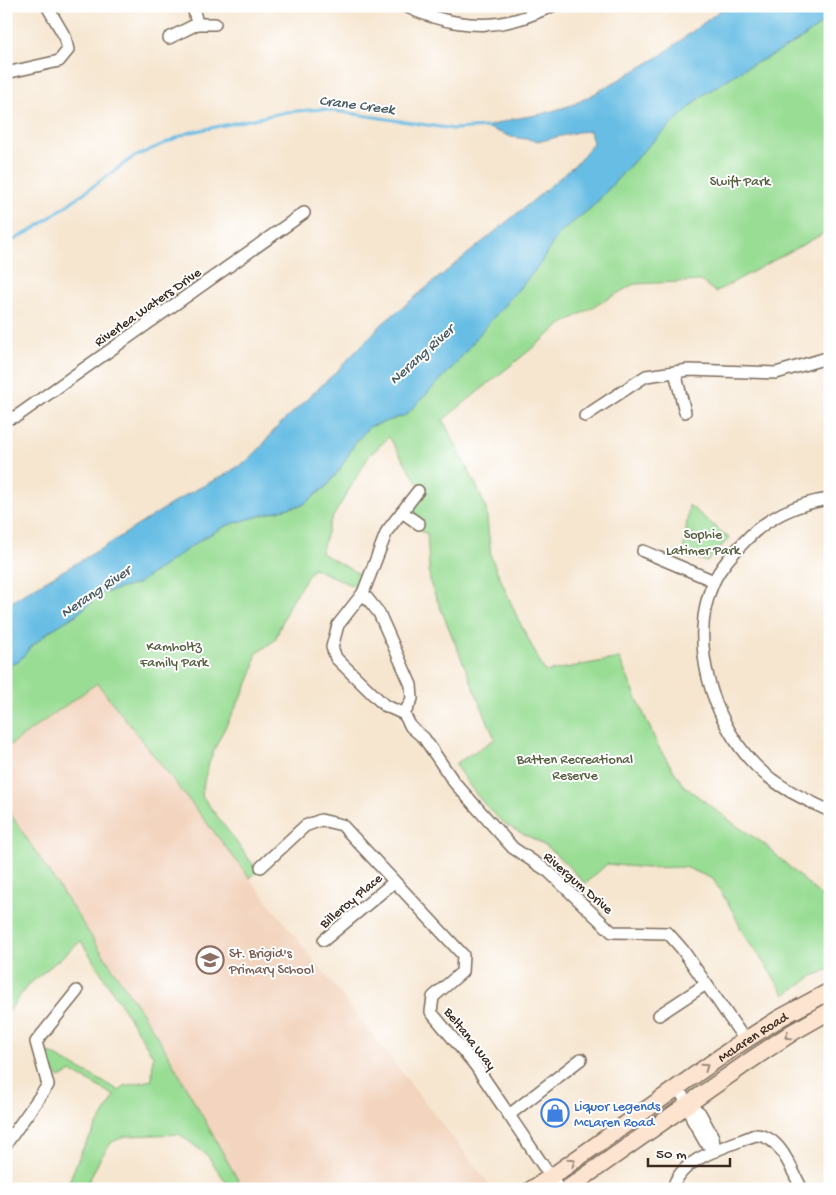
<svg xmlns="http://www.w3.org/2000/svg" width="836" height="1195" viewBox="0 0 836 1195" font-family="'Gochi Hand',sans-serif">
  <style>
    .built { fill: #f3d4be }
    .green { fill: #99dd94; stroke: #6a8459 }
    .water { fill: #67bde4; stroke: #517481 }
    .lines { fill: none; stroke-linecap: round; stroke-linejoin: round }
    .stream { stroke: #67bde4; stroke-width: 3 }
    .minor-casing { stroke: #7c6c5c; stroke-width: 14 }
    .secondary-casing { stroke: #7c6c5c; stroke-width: 19 }
    .minor { stroke: #fff; stroke-width: 11 }
    .secondary { stroke: #fde4d1; stroke-width: 16 }
    .oneway { stroke: #9c8778 }
    .labels { text-anchor: middle; stroke-width: 4; stroke-linejoin: round; paint-order: stroke }
    .park-label { font-size: 14px; fill: #576041; stroke: #fff }
    .street-label { font-size: 14px; fill: #3b2a1e; stroke: #fff }
    .education-label { font-size: 14px; fill: #785e54; stroke: #fff; text-anchor: start }
    .shop-label { font-size: 14px; fill: #366cbe; stroke: #fff; text-anchor: start }
    .water-label { font-size: 15px; font-style: italic; fill: #4a5d63; stroke: #fff }
  </style>
  <rect width="100%" height="100%" fill="#fff"/>
  <filter id="ink" filterUnits="userSpaceOnUse"><feTurbulence type="fractalNoise" baseFrequency=".02" numOctaves="2"/><feDisplacementMap in="SourceGraphic" scale="10" xChannelSelector="R" yChannelSelector="G"/><feConvolveMatrix kernelMatrix="1 2 1 2 8 2 1 2 1" color-interpolation-filters="sRGB"/></filter>
  <filter id="wash" filterUnits="userSpaceOnUse"><feTurbulence type="fractalNoise" baseFrequency=".0096" numOctaves="4" result="noise"/><feDisplacementMap in="SourceGraphic" scale="20" xChannelSelector="R" yChannelSelector="G"/><feGaussianBlur stdDeviation="1.12" result="paint"/><feColorMatrix in="noise" values="0 0 0 0 0 0 0 0 0 0 0 0 0 0 0 0 0 1.4 0 .05"/><feComposite in="paint" operator="in"/></filter>
  <g filter="url(#wash)">
    <rect width="100%" height="100%" fill="#f6e6d0"/>
    <path class="built" d="M97,683L493,1189H243L161,1042L6,807V748Z"/>
    <g class="green">
      <path d="M830,16V230L715,292L701,281L634,284L561,325L443,420L478,489L486,509L491,557L518,619L545,672L619,658L658,746L683,785L737,826L763,843L830,904V969L813,976L785,995L758,954L746,939L733,912L713,879L685,867L645,868L607,864L585,884C573,871 560,857 546,846C534,838 520,833 508,826C488,812 468,785 455,764L495,739L430,583L427,533L421,532L425,522L415,515L414,509L424,493L389,437L369,456L330,522L321,553L365,577L360,589L313,568L289,605L275,640L256,654C255,661 254,669 251,676C234,717 206,750 202,796L258,871L250,878L97,683L6,748V667L19,661L32,646L51,630L76,615L101,594L137,584L205,537L228,525L284,509L303,505L327,486L340,469L355,443L369,427L406,415L454,366L485,327L538,267L555,239L561,232L592,207L645,149L703,95L747,67L773,55L804,37L823,23Z"/>
      <path d="M689,505L729,538L707,562L683,553Z"/>
      <path d="M6,807L161,1042L243,1189H231L207,1155L179,1134L126,1136L112,1142L101,1157L85,1189H66L82,1150L115,1096L72,1072L60,1078L46,1065L50,1053L120,1091L124,1086L152,1080L153,1056L81,941L27,986L6,1015Z"/>
    </g>
    <path class="water" d="M726,6H830V16L823,23L804,37L773,55L747,67L703,95L645,149L592,207L561,232L555,239L538,267L485,327L454,366L406,415L369,427L355,443L340,469L327,486L303,505L284,509L228,525L205,537L137,584L101,594L76,615L51,630L32,646L19,661L6,667L7,605L28,591L104,547L184,496L228,473L248,460L262,446L276,428L336,372L382,324L536,198L579,161L593,143L590,131L577,132L541,141L512,137L486,127L513,119L542,114L572,105L594,94L660,56Z"/>
    <g class="lines">
      <path class="stream" d="M6,244L34,229L132,158L187,133L286,112L322,109L453,129L489,127"/>
    </g>
  </g>
  <g filter="url(#ink)">
    <g class="lines">
      <g class="minor-casing">
        <g id="minor">
          <path d="M405,6C438,22 479,30 515,20C528,17 540,11 552,6"/>
          <path d="M197,24H215"/>
          <path d="M169,38L197,24L193,6"/>
          <path d="M6,73L59,61L68,50L65,37L47,6"/>
          <path d="M675,372L685,412"/>
          <path d="M585,416L646,376L689,370L776,373L830,357"/>
          <path d="M6,419L17,416L304,213"/>
          <path d="M830,499C797,503 766,518 744,542C733,554 721,566 714,581C687,640 712,722 756,766C777,787 804,799 830,811"/>
          <path d="M402,512L419,524"/>
          <path d="M643,551L714,581"/>
          <path d="M363,593L379,613L411,685L412,699L404,714L384,705L336,658L332,647L338,625Z"/>
          <path d="M363,593L387,531L418,491"/>
          <path d="M404,714L411,727L424,738L454,782L513,848L549,872L612,932L668,933L682,949L745,1040"/>
          <path d="M261,867L305,826L321,820L342,825L463,955L462,972L433,997L431,1012L475,1065L559,1189"/>
          <path d="M324,940L394,882"/>
          <path d="M659,1015L706,984"/>
          <path d="M677,1087L688,1104L692,1119L705,1142L715,1151"/>
          <path d="M688,1104L700,1113L713,1137L715,1151"/>
          <path d="M509,1115L581,1059"/>
          <path d="M6,1144L48,1085L36,1042L77,991"/>
          <path d="M673,1189C679,1158 729,1146 755,1135C781,1135 791,1170 802,1189"/>
        </g>
      </g>
      <g class="secondary-casing">
        <g id="secondary">
          <path id="s1" d="M532,1189L551,1177L733,1048L780,1018L830,991"/>
          <path d="M567,1189L748,1062L793,1032L830,1011"/>
        </g>
      </g>
      <use href="#minor" class="minor"/>
      <use href="#secondary" class="secondary"/>
    </g>
    <defs><path id="oneway-chevron" d="M-2-3.5L2.5 0L-2 3.5" fill="none" stroke-width="1.6" stroke-linecap="round" stroke-linejoin="round" transform="scale(1.25)"/></defs>
    <g class="oneway">
      <use href="#oneway-chevron" transform="translate(788 1036) rotate(148)"/>
      <use href="#oneway-chevron" transform="translate(705 1067) rotate(-35)"/>
      <use href="#oneway-chevron" transform="translate(572 1162) rotate(-35)"/>
    </g>
  </g>
  <defs>
    <g id="school-ring" transform="scale(1.4375)"><circle r="9.5" fill="#fff" stroke="#8d6e63" stroke-width="1.5"/><path d="M0-5L7-2L0 1L-7-2ZM-4 1L0 2.5L4 1V4Q0 6-4 4Z" fill="#8d6e63"/></g>
    <g id="shop-ring" transform="scale(1.4375)"><circle r="9.5" fill="#fff" stroke="#3f7fe0" stroke-width="1.5"/><path d="M-5-2.5h2.3a2.7 3.5 0 0 1 5.4 0H5L5.5 6h-11ZM-1.5-2.5h3a1.5 2.3 0 0 0-3 0Z" fill="#3f7fe0"/></g>
  </defs>
  <g fill-rule="evenodd">
    <use href="#school-ring" x="210" y="960"/>
    <use href="#shop-ring" x="555" y="1113"/>
  </g>
  <g class="labels">
    <g class="park-label">
      <text x="740" y="185">Swift Park</text>
      <text x="703" y="538">Sophie<tspan x="703" dy="16">Latimer Park</tspan></text>
      <text x="174" y="650">Kamholtz<tspan x="174" dy="16">Family Park</tspan></text>
      <text x="575" y="763">Batten Recreational<tspan x="575" dy="16">Reserve</tspan></text>
    </g>
    <g class="street-label">
      <text transform="translate(147 306) rotate(-35)" y="5">Riverlea Waters Drive</text>
      <text transform="translate(579 882) rotate(41)" y="5">Rivergum Drive</text>
      <text transform="translate(350 900) rotate(-40)" y="5">Billeroy Place</text>
      <text dy="5" stroke="none"><textPath href="#s1" startOffset="268">McLaren Road</textPath></text>
      <text transform="translate(471 1038) rotate(52)" y="5">Beltana Way</text>
    </g>
    <g class="education-label">
      <text x="229" y="957">St. Brigid's<tspan x="229" dy="16">Primary School</tspan></text>
    </g>
    <g class="shop-label">
      <text x="574" y="1110">Liquor Legends<tspan x="574" dy="16">McLaren Road</tspan></text>
    </g>
    <g class="water-label">
      <text transform="translate(357 104) rotate(7)" y="5">Crane Creek</text>
      <text transform="translate(421 354) rotate(-42)" y="5">Nerang River</text>
      <text transform="translate(95 591) rotate(-34)" y="5">Nerang River</text>
    </g>
  </g>
  <rect width="836" height="1195" fill="none" stroke="#fff" stroke-width="25"/>
  <path d="M648 1158v8h82v-8" fill="none" stroke="#3b2a1e" stroke-width="2.5"/>
  <text x="656" y="1158" font-size="15" fill="#3b2a1e" stroke="#ffffff" stroke-width="4" paint-order="stroke">50 m</text>
</svg>
